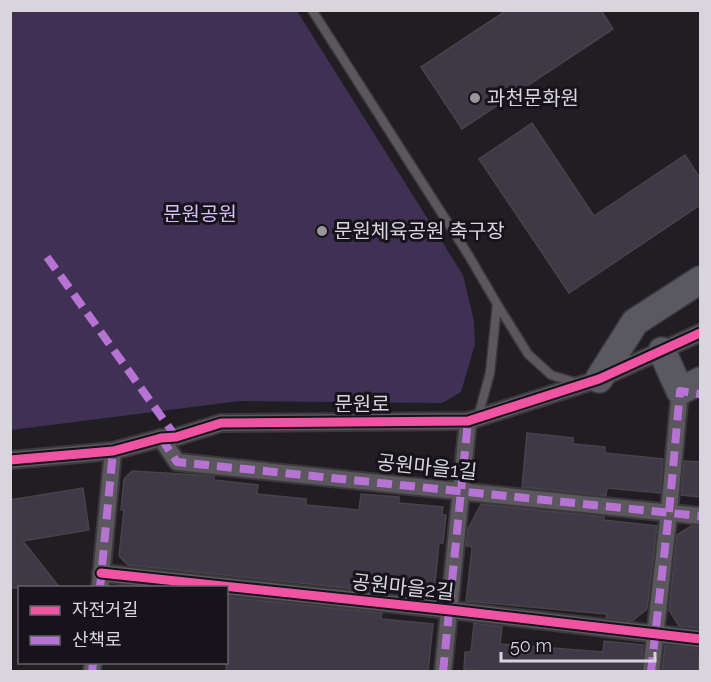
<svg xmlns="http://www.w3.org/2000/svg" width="711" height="682" viewBox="0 0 711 682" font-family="Raleway,'Noto Sans KR',sans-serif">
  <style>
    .green { fill: #403053 }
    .building { fill: #3f3846; stroke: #464448; stroke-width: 1.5 }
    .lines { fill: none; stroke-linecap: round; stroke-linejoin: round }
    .service-casing { stroke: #3b393e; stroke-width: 11 }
    .minor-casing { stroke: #3b393e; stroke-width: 20 }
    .trunk-casing { stroke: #3b393e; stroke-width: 30 }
    .service { stroke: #5a585c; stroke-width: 8 }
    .minor { stroke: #5a585c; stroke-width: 16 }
    .trunk { stroke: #5a5860; stroke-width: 27 }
    .quiet { stroke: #b673d3; stroke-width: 8; stroke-dasharray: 15 8; stroke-linecap: butt }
    .cycleway-casing { stroke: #16131b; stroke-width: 13 }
    .cycleway { stroke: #f153a3; stroke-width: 9 }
    .poi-dot { fill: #98969b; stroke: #16131b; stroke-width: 2 }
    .labels { text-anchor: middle; stroke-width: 6; stroke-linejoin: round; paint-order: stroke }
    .poi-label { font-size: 20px; fill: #d8d6dc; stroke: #16131b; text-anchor: start }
    .park-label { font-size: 20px; fill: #d6bef7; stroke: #16131b }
    .street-label { font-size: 20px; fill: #d8d6dc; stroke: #16131b }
  </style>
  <rect width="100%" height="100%" fill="#201e23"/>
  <path class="green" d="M10,11H297L463,275L474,321L475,344L461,392L442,403L240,401L11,430Z"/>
  <g class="building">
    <path d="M507,10H601L613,29L462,129L421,67Z"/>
    <path d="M532,123L594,216L685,155L700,178V205L569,293L479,159Z"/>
    <path d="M527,433L573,438V444L605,447V453L663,459L660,493L607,488L606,496L522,487Z"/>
    <path d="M684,461L700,462V497L681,495Z"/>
    <path d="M132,471L214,476V480L258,485L257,494L306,499V505L359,510L361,494L399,497V503L443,507L442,515H446L443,543H439L434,592L385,587L384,592L128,565L119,556L124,510H121L124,479Z"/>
    <path d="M83,488L89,530L23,541L60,588H10V500Z"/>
    <path d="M481,504L604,517V520L657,526L647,609L632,621L606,618L607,614L466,601L472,549L471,546H466L468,529Z"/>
    <path d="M691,526H700V628L679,626L669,610L677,535Z"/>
    <path d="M226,597L382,613L381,619L433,624L428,672H226Z"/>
    <path d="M474,623L502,627L500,644L603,652L604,641L643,645L641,672H487L464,669L465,652H471Z"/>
    <path d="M665,645L700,649L698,672H662Z"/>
  </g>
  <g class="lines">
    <g class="service-casing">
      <g id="service">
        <path d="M312,10L469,256L497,304L490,373L478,417"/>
        <path d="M497,304L528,354L551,375L577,383"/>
      </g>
    </g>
    <g class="minor-casing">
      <g id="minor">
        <path d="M161,438L177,462L700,516"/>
        <path d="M10,460L113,451L161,438L176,437L221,423L468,421L599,379L700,333"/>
        <path d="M101,573L450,610L700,639"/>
        <path d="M100,588L113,451"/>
        <path d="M92,672L93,662"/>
        <path d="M443,672L468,421"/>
        <path d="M651,672L669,512L680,391L688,392"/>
      </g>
    </g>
    <g class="trunk-casing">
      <g id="trunk">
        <path d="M662,351L680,391L700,381"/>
        <path d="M599,379L635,322L700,280"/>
      </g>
    </g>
    <use href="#service" class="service"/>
    <use href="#minor" class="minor"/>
    <use href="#trunk" class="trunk"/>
    <g class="quiet">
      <path d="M47,257L176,437"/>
      <path d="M161,438L177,462L700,516"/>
      <path d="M100,588L113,451"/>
      <path d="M92,672L93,662"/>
      <path d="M443,672L468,421"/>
      <path d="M651,672L669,512L680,391L700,394"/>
    </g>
    <g class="cycleway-casing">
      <g id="cycleway">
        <path d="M10,460L113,451L161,438L176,437L221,423L468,421L599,379L700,333"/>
        <path d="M101,573L450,610L700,639"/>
      </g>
    </g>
    <use href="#cycleway" class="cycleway"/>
  </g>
  <g class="poi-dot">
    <circle cx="475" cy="98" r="6"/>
    <circle cx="322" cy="231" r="6"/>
  </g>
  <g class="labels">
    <g class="poi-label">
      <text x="487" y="105">과천문화원</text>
      <text x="334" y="238">문원체육공원 축구장</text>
    </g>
    <g class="park-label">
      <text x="200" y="221">문원공원</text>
    </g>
    <g class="street-label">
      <text x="362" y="411">문원로</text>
      <text transform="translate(427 467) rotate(6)" y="7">공원마을1길</text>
      <text transform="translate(403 587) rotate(6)" y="7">공원마을2길</text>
    </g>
  </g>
  <rect width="711" height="682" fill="none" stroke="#d8d6dc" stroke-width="24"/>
  <rect x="18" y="586" width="210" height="78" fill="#16131b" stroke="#646168" stroke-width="1.5"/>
  <rect x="30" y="606" width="30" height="9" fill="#f153a3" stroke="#646168" stroke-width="1.5"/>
  <text x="72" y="616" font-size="18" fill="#d8d6dc">자전거길</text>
  <rect x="30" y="636" width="30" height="9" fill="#b673d3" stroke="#646168" stroke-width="1.5"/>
  <text x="72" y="646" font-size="18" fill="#d8d6dc">산책로</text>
  <path d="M501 652v9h154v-9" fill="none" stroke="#d8d6dc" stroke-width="3"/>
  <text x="510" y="652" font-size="18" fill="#d8d6dc" stroke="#16131b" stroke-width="4.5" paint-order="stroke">50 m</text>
</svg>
